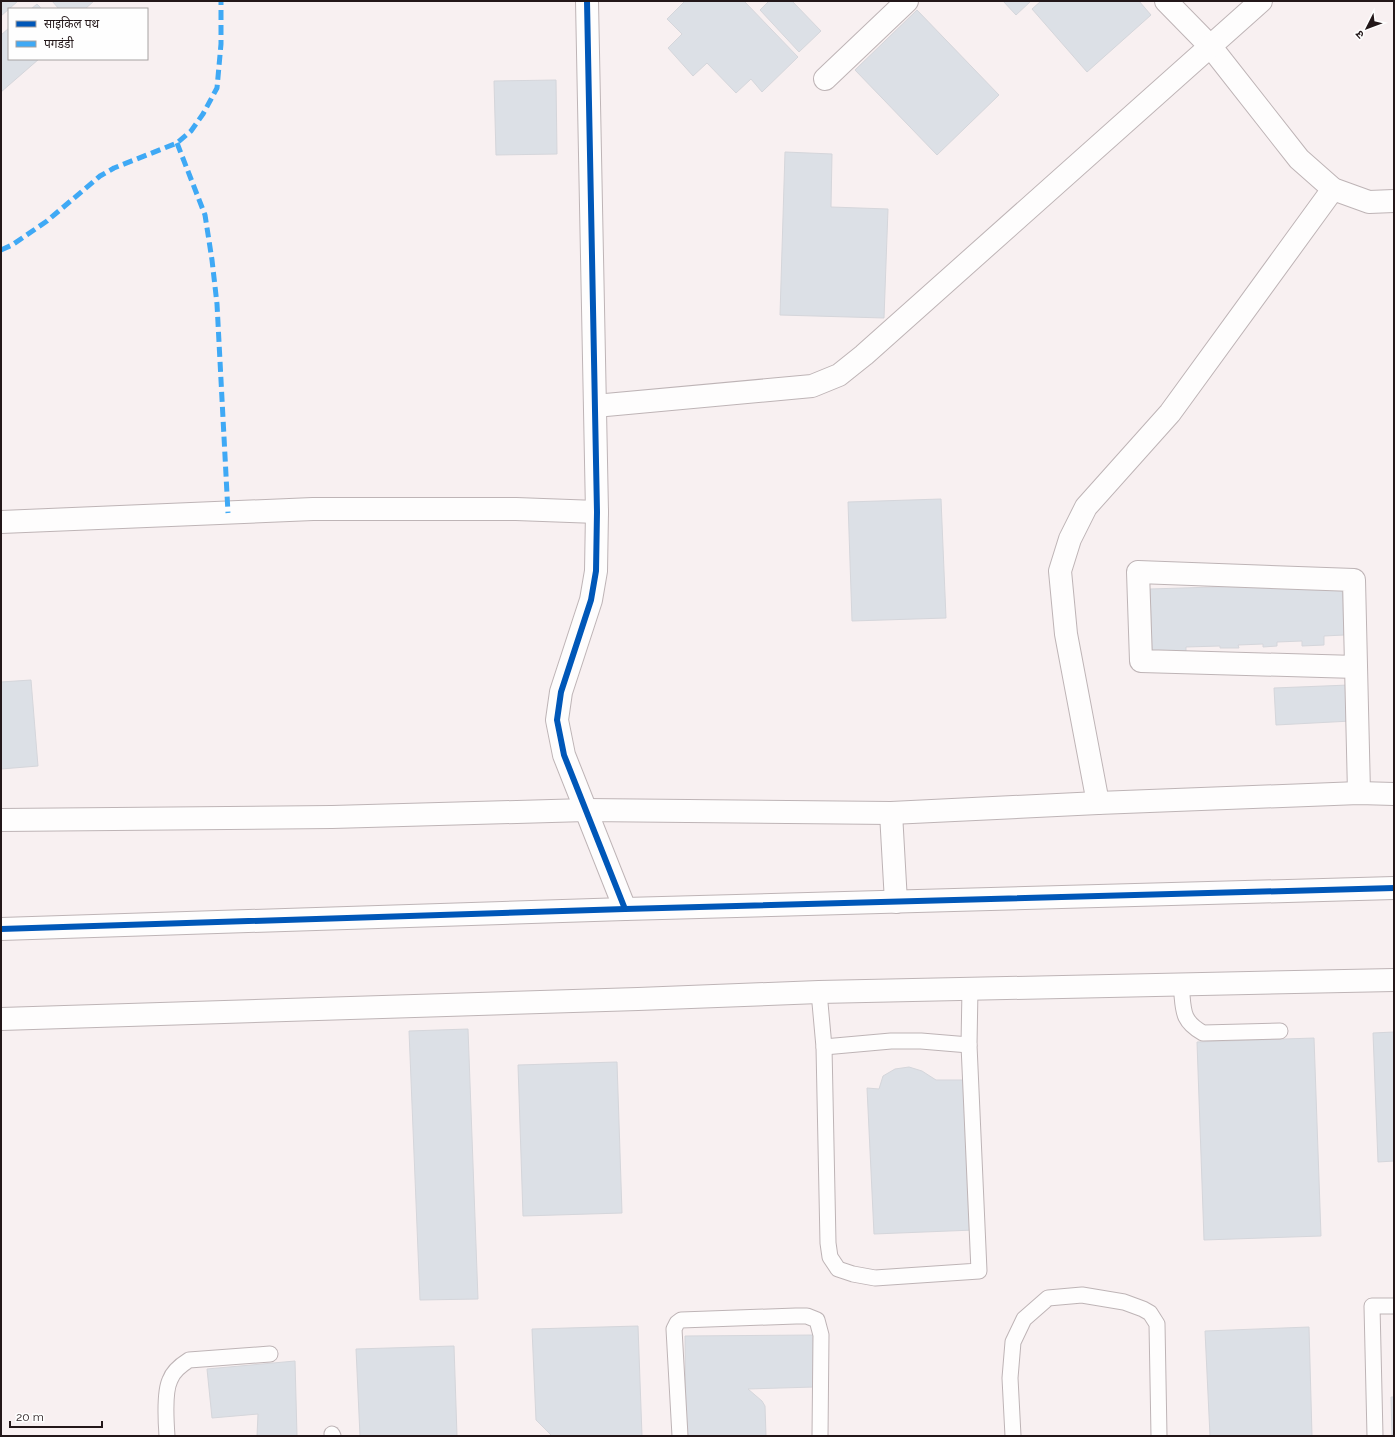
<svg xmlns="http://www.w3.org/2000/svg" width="1395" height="1437" viewBox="0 0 1395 1437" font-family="Raleway,'Noto Sans Devanagari',sans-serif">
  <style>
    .building { fill: #dce0e6; stroke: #d5d6db }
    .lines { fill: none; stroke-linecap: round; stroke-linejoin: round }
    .lane-casing { stroke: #beb4b6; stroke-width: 17 }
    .street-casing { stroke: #beb4b6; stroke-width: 24 }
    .secondary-casing { stroke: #beb4b6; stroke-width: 24 }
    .lane { stroke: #fefdfd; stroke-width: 15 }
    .street { stroke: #fefdfd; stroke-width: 22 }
    .secondary { stroke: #fefdfd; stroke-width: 22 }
    .quiet { stroke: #3fa9f5; stroke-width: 5; stroke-dasharray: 10 5; stroke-linecap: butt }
    .cycleway-casing { stroke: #fefefe; stroke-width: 8 }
    .cycleway { stroke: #0057b8; stroke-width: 6 }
  </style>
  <rect width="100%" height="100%" fill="#f8f0f1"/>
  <g class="building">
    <path d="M1,1H18L1,16Z"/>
    <path d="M52,1H94L85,9H59Z"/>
    <path d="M685,1H744L798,57L762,92L751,79L736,93L707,63L693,76L668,48L682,34L667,19Z"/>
    <path d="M769,1H792L821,31L799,52L760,10Z"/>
    <path d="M1003,1H1031L1016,15Z"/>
    <path d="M1041,1H1139L1151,15L1087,72L1032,9Z"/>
    <path d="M37,4L42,9H31Z"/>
    <path d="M917,10L999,95L937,155L855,70Z"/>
    <path d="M9,28V59H39L1,92V35Z"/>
    <path d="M556,80L557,154L496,155L494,81Z"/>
    <path d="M785,152L832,154L831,207L888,209L884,318L780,315Z"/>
    <path d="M941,499L946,618L852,621L848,502Z"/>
    <path d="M1342,583L1344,635L1324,636V645L1302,646V641L1277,642V646L1263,647V644L1238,645L1239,648H1220V646L1186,647V651L1152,652L1150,589Z"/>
    <path d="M31,680L38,766L1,769V682Z"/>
    <path d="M1349,685L1351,721L1276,725L1274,688Z"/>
    <path d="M468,1029L478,1299L420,1300L409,1031Z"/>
    <path d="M1394,1032V1161L1378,1162L1373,1033Z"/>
    <path d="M1314,1038L1321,1236L1204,1240L1197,1042Z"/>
    <path d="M617,1062L622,1213L523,1216L518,1065Z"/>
    <path d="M909,1067L922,1071L936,1080H968L974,1230L874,1234L867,1088L879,1089L883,1076L895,1069Z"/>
    <path d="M638,1326L642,1436H552L536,1420L532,1329Z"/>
    <path d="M1309,1327L1312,1436H1210L1205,1331Z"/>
    <path d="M813,1335L814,1387L748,1389L762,1401L765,1406L766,1436H686L685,1336Z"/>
    <path d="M454,1346L457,1436H360L356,1349Z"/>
    <path d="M295,1361L297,1436H257L258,1414L212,1418L207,1369Z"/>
    <path d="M1391,1397H1394V1436H1392Z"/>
  </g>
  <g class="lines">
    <g class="lane-casing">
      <g id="lane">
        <path d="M1181,985C1184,1009 1180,1020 1203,1033L1280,1031"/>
        <path d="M819,992L824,1047L828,1243L830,1257L838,1269L853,1274L875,1278L979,1271L969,1045L970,989"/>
        <path d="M824,1047L891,1041H921L969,1045"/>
        <path d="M332,1434L333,1436"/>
        <path d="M167,1436C166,1422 164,1392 170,1380C173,1371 181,1365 189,1360L270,1354"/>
        <path d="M680,1436L674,1329L677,1323L681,1320L796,1316H807L817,1320L821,1335L820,1436"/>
        <path d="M1013,1436L1010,1378L1013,1342L1024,1319L1048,1298L1082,1295L1124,1302L1143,1309L1150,1313L1157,1324L1159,1436"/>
        <path d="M1375,1436L1372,1306H1394"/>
      </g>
    </g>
    <g class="street-casing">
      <g id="street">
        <path d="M587,1L597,512L596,571L591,600L561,692L557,720L564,755L625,909"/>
        <path d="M1166,1L1211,47L1299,159L1333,189L1369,202L1394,201"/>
        <path d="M825,79L907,1"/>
        <path d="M595,406L812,386L839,375L864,355L1261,1"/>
        <path d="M1,522L313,509H516L597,512"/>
        <path d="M1356,667L1141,661L1138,572L1354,580L1359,793"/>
        <path d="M1098,803L1066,634L1060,571L1070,539L1086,507L1170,413L1333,189"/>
        <path d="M891,813L896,902"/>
        <path d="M1,820L332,817L586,810L891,813L1098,803L1359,793L1394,794"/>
        <path d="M1,1019L638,999L819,992L1394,980"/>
      </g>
    </g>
    <g class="secondary-casing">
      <path id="secondary" d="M1,929L625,909L1394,888"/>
    </g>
    <use href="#lane" class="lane"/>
    <use href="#street" class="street"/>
    <use href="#secondary" class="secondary"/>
    <g class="quiet">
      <path d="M177,143L205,215L212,260L217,304L228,513"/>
      <path d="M1,250L12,245L47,221L100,176L114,168L177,143L191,131L203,114L217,88L221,44V1"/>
    </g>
    <g class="cycleway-casing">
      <g id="cycleway">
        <path d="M587,1L597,512L596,571L591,600L561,692L557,720L564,755L625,909"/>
        <path d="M1,929L625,909L1394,888"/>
      </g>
    </g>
    <use href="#cycleway" class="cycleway"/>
  </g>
  <rect width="1395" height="1437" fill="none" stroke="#231719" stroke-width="4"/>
  <rect x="8" y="8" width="140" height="52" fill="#fefefe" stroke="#a6a2a2"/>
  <rect x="16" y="21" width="20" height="6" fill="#0057b8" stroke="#a6a2a2"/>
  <text x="44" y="28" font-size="12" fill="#231719">साइकिल पथ</text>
  <rect x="16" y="41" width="20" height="6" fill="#3fa9f5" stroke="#a6a2a2"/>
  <text x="44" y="48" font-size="12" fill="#231719">पगडंडी</text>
  <g transform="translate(1367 28) rotate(228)" stroke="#fefefe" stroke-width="3" paint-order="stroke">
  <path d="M0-3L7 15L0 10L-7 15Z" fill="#231719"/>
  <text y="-6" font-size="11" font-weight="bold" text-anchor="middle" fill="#231719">उ</text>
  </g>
  <path d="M10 1421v6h92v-6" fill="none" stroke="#231719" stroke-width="2"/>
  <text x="16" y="1421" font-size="12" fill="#231719" stroke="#fefefe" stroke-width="3" paint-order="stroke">20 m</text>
</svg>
